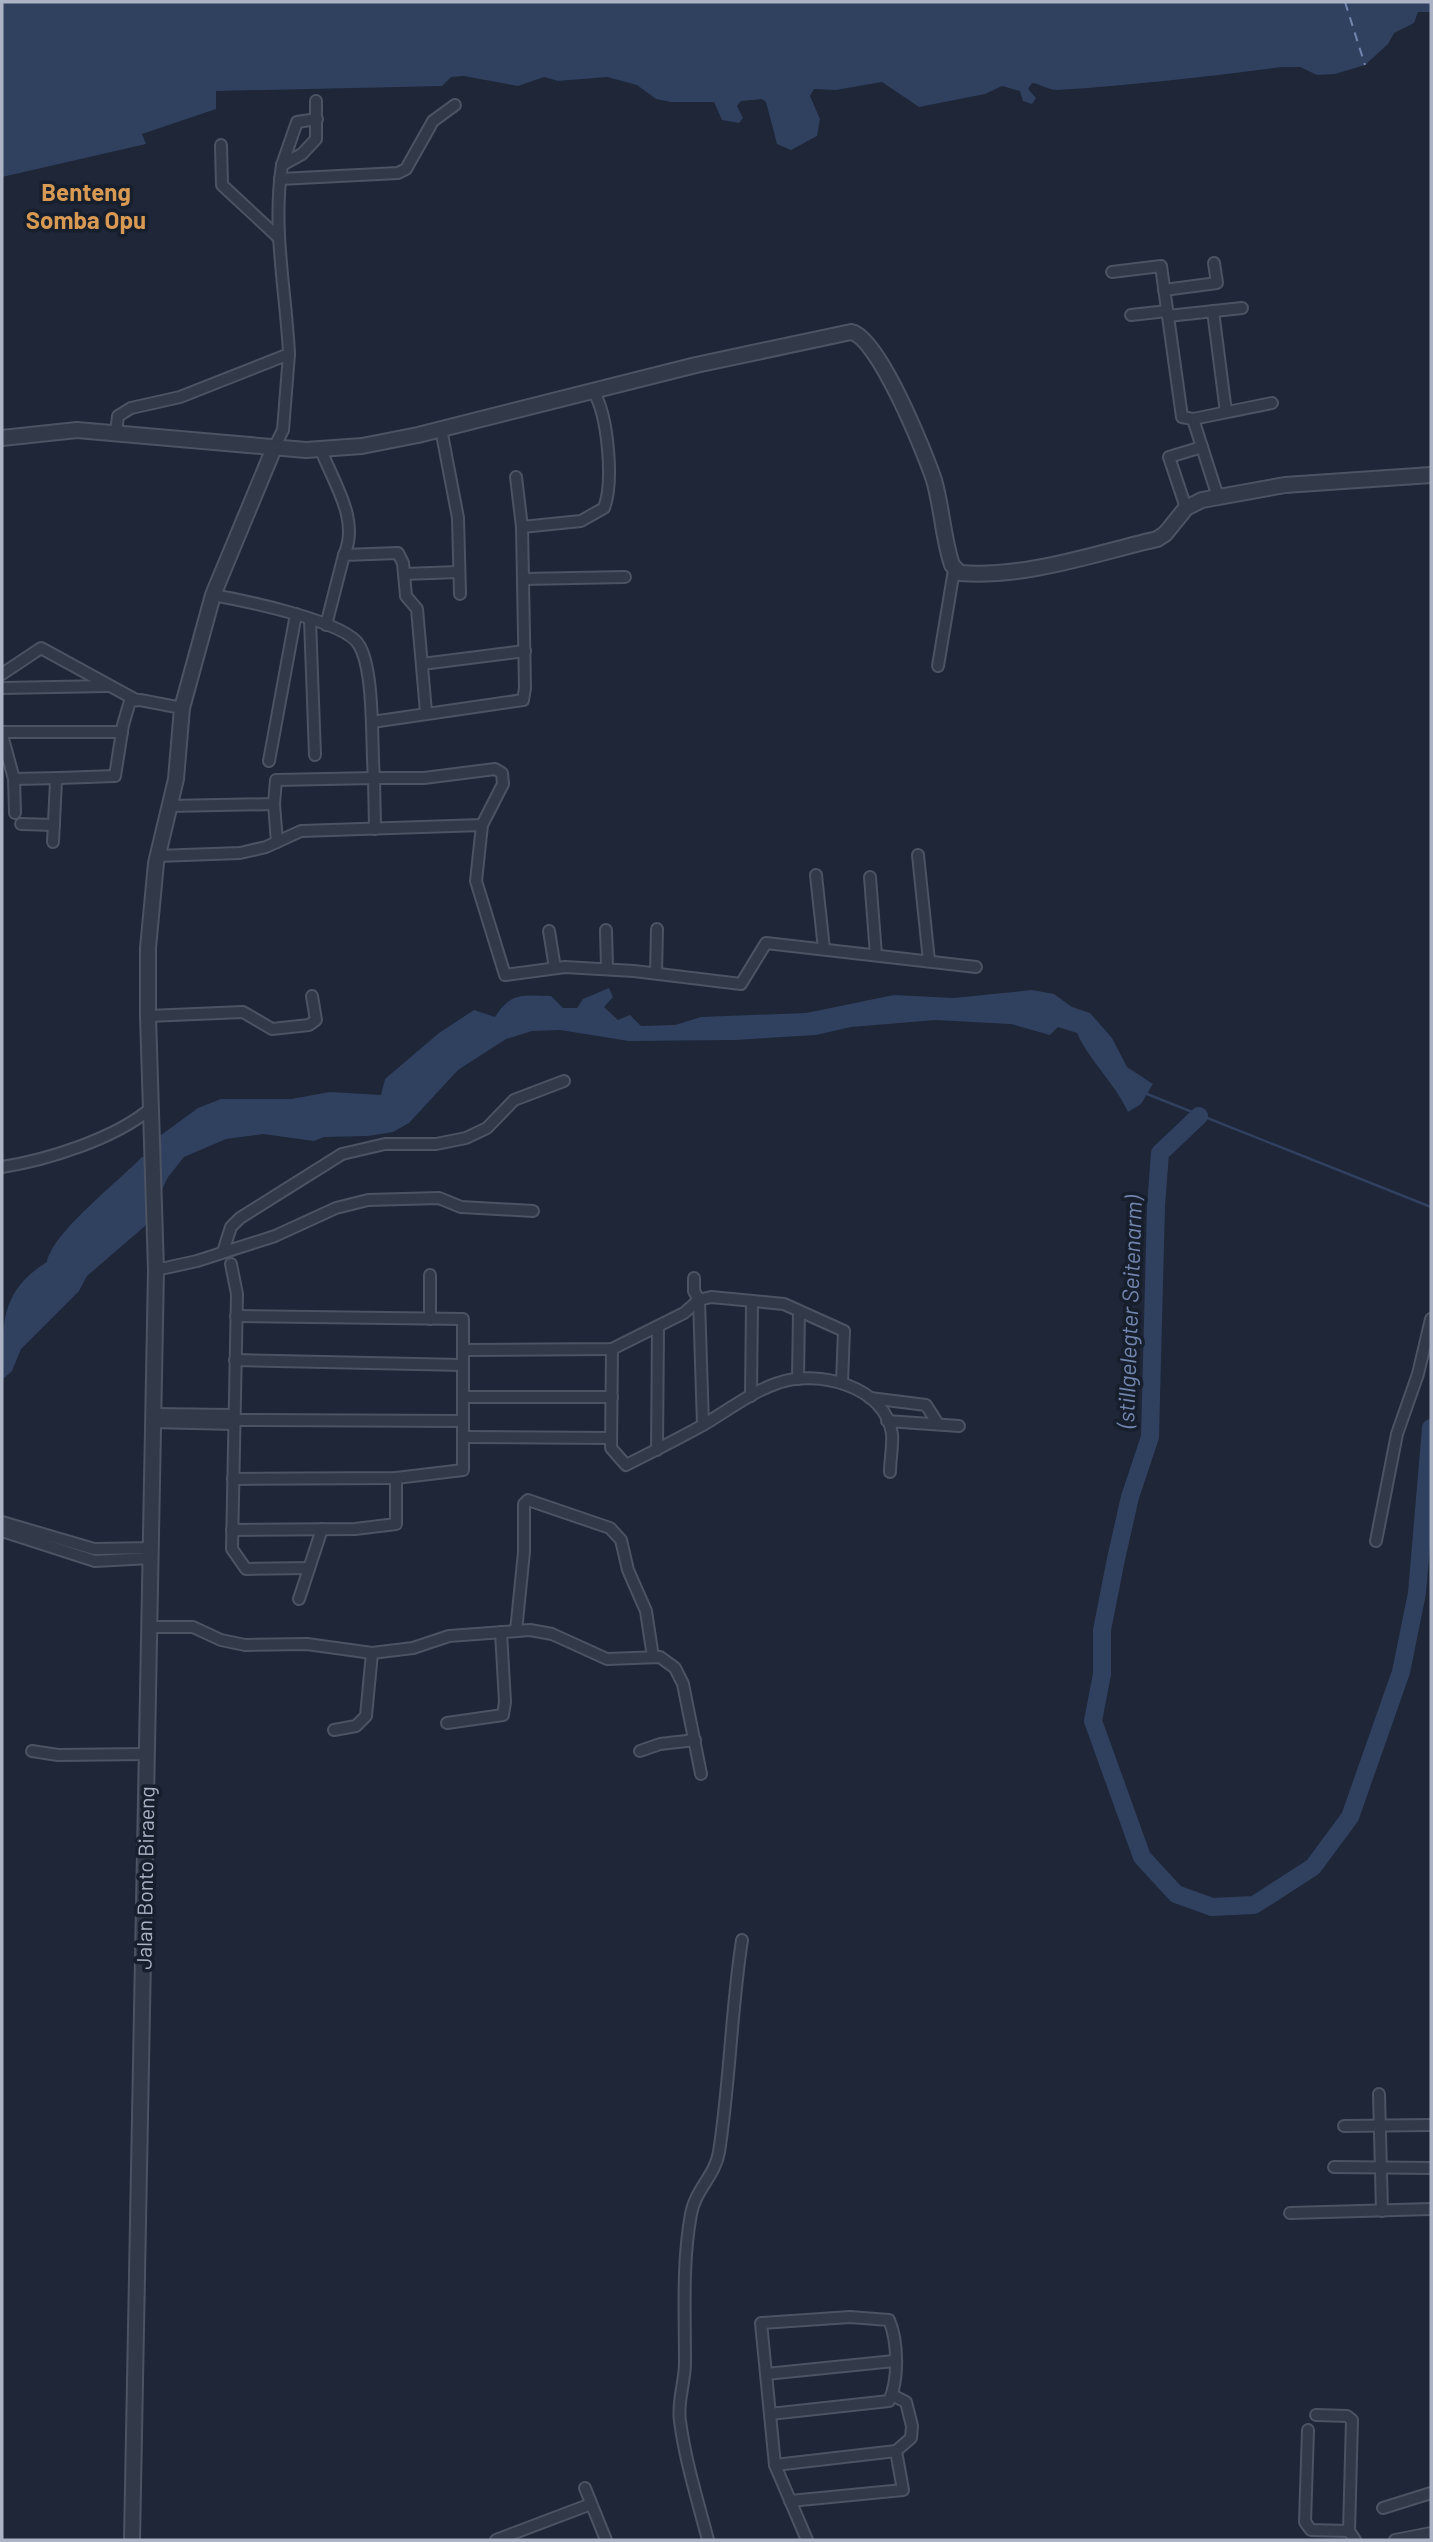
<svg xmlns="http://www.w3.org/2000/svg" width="1433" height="2542" viewBox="0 0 1433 2542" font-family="Barlow,sans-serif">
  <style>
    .water { fill: #30405f }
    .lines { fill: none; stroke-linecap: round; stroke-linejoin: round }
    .stream { stroke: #30405f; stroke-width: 2.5 }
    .river { stroke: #30405f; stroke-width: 18 }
    .ferry { stroke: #7286af; stroke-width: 2; stroke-dasharray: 9 7; stroke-linecap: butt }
    .minor-casing { stroke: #4c5363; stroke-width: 14 }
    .tertiary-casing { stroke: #4c5363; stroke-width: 18 }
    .minor { stroke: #323948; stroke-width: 10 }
    .tertiary { stroke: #323948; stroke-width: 14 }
    .labels { text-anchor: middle; stroke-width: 7; stroke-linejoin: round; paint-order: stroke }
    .street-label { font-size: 21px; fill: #abb3c5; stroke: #171e2c }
    .water-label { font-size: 23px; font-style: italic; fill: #7286af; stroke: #171e2c }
    .quarter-label { font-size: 24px; font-weight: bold; fill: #d89a53; stroke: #171e2c }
  </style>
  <rect width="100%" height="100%" fill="#1e2637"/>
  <g class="water">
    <path d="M2,2H1431V12H1418L1414,23L1394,33L1388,44L1365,65L1335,74L1317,75L1300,67H1281C1206,77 1132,85 1057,90C1048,90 1041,84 1032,83L1028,89L1036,98L1032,104L1023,101L1020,91L1002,86L985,94L919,107L882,82L836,90L814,89L810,96L820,119L817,136L791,150L777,144L766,102L762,99L741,101L737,106L743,118L739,123L722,120L714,102H671L656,99L637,85L607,77L558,81L544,77L518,86L464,76L451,77L442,86L216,91V109L142,134L146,144L2,177Z"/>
    <path d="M609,988L613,997L604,1007L618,1020L630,1015L641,1026L675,1025L701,1017L806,1013L894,995L954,998L1032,990L1054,994L1072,1007L1090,1013L1112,1038L1127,1067L1153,1084L1141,1104L1128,1112C1115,1083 1090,1062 1077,1033L1058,1027L1050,1035L1011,1024L935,1020L851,1027L816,1035L735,1040L629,1041L560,1030L532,1031L506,1039L458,1070L409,1123L393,1132L368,1136L324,1137L314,1141L263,1134L226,1139L184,1157L168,1177L145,1226L87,1276L79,1291L21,1349L12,1371L2,1380C2,1324 0,1291 47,1262C52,1233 119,1181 142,1157H149L157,1138L198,1108L221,1099H291L330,1092L381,1095L385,1079L439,1033L474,1010L495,1017C511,991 524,996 551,996L563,1008H577L583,999Z"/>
  </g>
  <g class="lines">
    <path class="stream" d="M1147,1094L1431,1207"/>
    <path class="river" d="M1199,1116L1160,1153L1156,1206L1150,1437L1130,1497L1116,1559L1102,1630V1674L1093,1721L1142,1857L1176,1894L1212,1907L1254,1905L1313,1867L1350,1817L1401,1672L1417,1593L1431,1428"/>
    <path class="ferry" d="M1345,2L1365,65"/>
    <g class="minor-casing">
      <g id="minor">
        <path d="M221,145L222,185L278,237"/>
        <path d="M282,165L297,122L317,119"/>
        <path d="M280,179L398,173L406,169L433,121L455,105"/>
        <path d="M1112,272L1161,266L1182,417L1193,419L1218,497"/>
        <path d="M1164,290L1217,283L1214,263"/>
        <path d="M1213,311L1226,412"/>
        <path d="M1131,315L1167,311"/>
        <path d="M1168,316L1242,308"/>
        <path d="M1193,419L1272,403"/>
        <path d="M441,429L458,518L460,594"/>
        <path d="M116,432L118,416L131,408L180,397L289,354C286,291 272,229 282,165L302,154L316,139V101"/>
        <path d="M274,448L283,430L289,354"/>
        <path d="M321,450C334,484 360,520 344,555"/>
        <path d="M1186,508L1169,457L1202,447"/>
        <path d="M522,527L581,521L604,508C614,482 608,414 593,391"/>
        <path d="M404,574L458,572"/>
        <path d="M523,579L625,577"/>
        <path d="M310,620L315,755"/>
        <path d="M326,625L344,555L398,553L403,563L406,596L417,609L426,712"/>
        <path d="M422,664L525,651"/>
        <path d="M938,666L954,570"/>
        <path d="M2,674L41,648L136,700"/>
        <path d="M2,688L107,686"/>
        <path d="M372,722L523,700L525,688L522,527L516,477"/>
        <path d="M2,732H122"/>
        <path d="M2,735L14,779L59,778"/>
        <path d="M269,761L296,614"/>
        <path d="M14,779L15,813"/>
        <path d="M169,806L274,804"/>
        <path d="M21,824L54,825"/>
        <path d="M482,825L476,881L505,975L565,967L634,971L741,984L766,943L976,967"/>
        <path d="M53,842L56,781L59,778L115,776L123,725L130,701L140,700L182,708"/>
        <path d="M277,842L274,804L276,780L374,778L375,829"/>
        <path d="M918,855L929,961"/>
        <path d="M157,856L240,853L266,847L301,831L482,825L503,784L502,773L495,769L424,778H374C371,745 375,672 359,645C346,621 241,600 213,595"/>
        <path d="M816,875L824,949"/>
        <path d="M870,877L876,955"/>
        <path d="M606,930L607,969"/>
        <path d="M549,931L555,968"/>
        <path d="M656,973L657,929"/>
        <path d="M148,1016L243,1012L272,1029L309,1025L316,1020L312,996"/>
        <path d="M2,1167C47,1160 114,1139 150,1109"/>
        <path d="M223,1252L231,1227L240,1218L342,1154L385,1144H436L466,1138L487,1128L514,1100L564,1081"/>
        <path d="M231,1264L237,1294L232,1549L246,1569L309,1568"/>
        <path d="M156,1270L197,1261L275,1236L336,1208L368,1200L439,1198L461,1207L533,1211"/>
        <path d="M694,1278V1291L699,1300L703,1425"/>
        <path d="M430,1319V1275"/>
        <path d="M612,1349L611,1448L626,1465C652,1452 678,1439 703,1425C727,1411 751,1392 778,1383C817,1369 886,1386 892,1434C893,1446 890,1460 890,1472"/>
        <path d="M463,1350L612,1349L684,1313L699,1300L711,1297L784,1304L844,1331L842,1382"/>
        <path d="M235,1360L463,1365"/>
        <path d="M798,1379L799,1311"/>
        <path d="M751,1396L752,1303"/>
        <path d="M463,1397H612"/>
        <path d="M870,1398L926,1405L938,1424"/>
        <path d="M152,1414L234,1415"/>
        <path d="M234,1420L463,1421"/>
        <path d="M887,1421L959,1426"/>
        <path d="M152,1422L234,1424"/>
        <path d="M463,1437L611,1438"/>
        <path d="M657,1450L658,1327"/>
        <path d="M233,1479L396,1478L463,1470V1319L236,1316"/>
        <path d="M2,1522L94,1549L151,1548"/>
        <path d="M232,1530L355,1529L396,1524V1478"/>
        <path d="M2,1531L95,1561L151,1558"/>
        <path d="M1376,1541L1397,1434L1418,1374L1431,1319"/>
        <path d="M299,1599L322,1529"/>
        <path d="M150,1627H193L221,1640L245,1645L307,1644L372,1653L413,1648L449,1636L530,1630L552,1634L607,1659L660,1657L675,1668L683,1684L701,1774"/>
        <path d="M516,1631L524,1552V1504L528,1500L610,1528L621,1540L628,1570L646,1611L653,1657"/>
        <path d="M447,1723L503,1715L505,1702L501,1632"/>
        <path d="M334,1730L356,1726L366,1716L372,1653"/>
        <path d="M32,1751L58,1755L148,1754"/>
        <path d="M640,1751L660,1744L695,1740"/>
        <path d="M1379,2094L1382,2211"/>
        <path d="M1344,2126L1431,2125"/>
        <path d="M1334,2167L1431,2168"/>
        <path d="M1290,2213L1431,2209"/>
        <path d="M766,2374L894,2361"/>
        <path d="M770,2414L889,2401C899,2380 898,2341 889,2320L850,2317L761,2323L775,2465"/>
        <path d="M1316,2415L1347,2416L1352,2420L1349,2531"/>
        <path d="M1308,2430L1305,2522L1311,2530L1349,2531L1355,2540"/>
        <path d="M585,2488L606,2540"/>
        <path d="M790,2501L903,2490L896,2451L911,2438L912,2426L906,2402L892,2395"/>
        <path d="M1383,2508L1431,2493"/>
        <path d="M496,2540L591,2504"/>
        <path d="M708,2540C698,2502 685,2460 680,2421C677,2402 685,2382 685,2363C685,2313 682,2263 691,2214C695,2190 715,2176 719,2152C730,2082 731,2011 742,1940"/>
        <path d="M807,2540L775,2465L896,2451"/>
        <path d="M1395,2540L1431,2533"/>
      </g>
    </g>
    <g class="tertiary-casing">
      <g id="tertiary">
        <path d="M2,438L77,430L306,450L362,446L418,435L696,365L851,332C878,336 925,453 934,480C942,508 943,538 952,565L960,573C1026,578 1093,554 1157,539L1165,534L1186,508L1202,500L1285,485L1431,475"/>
        <path d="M132,2540L156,1270L148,1016V948L156,863L176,779L182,708L213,595L274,448"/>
      </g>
    </g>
    <use href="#minor" class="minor"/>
    <use href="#tertiary" class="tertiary"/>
  </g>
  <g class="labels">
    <g class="street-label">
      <text transform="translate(146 1878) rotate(-89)" y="7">Jalan Bonto Biraeng</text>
    </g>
    <g class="water-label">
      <text transform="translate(1130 1312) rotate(-88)" y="8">(stillgelegter Seitenarm)</text>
    </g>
    <g class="quarter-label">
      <text x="86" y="201">Benteng<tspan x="86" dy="28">Somba Opu</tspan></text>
    </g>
  </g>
  <rect width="1433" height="2542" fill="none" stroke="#abb3c5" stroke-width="7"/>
</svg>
